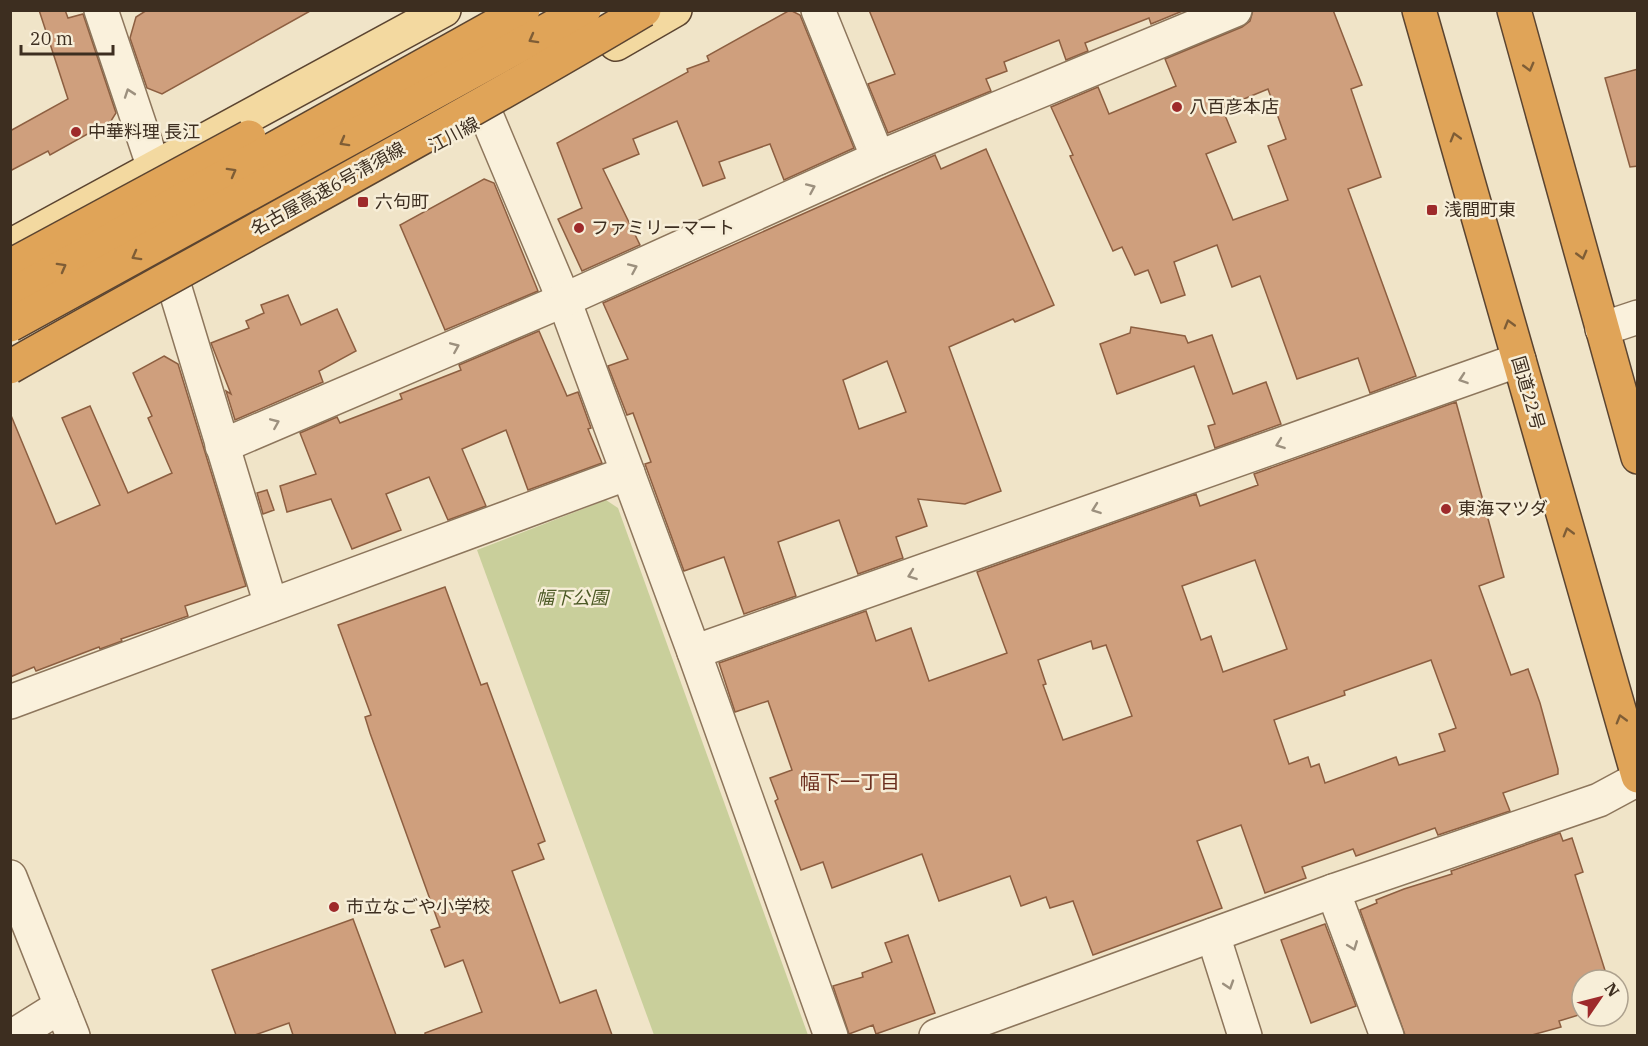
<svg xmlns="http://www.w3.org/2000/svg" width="1648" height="1046" viewBox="0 0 1648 1046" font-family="'IBM Plex Serif','Noto Sans JP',serif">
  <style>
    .green { fill: #c9cf9b }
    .building { fill: #cf9f7d; stroke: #8d5f41; stroke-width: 1.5; fill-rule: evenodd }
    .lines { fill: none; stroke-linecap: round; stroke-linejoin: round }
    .minor-casing { stroke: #8d765c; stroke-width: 36 }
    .major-casing { stroke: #5b4430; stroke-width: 36 }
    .highway-casing { stroke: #5b4430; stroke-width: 36 }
    .minor { stroke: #faf1dc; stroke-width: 33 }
    .major { stroke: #f3d9a0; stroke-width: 33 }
    .highway { stroke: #e0a458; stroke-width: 33 }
    .highway-bridge-casing { stroke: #5b4430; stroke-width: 36; stroke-linecap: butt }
    .highway-bridge { stroke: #e0a458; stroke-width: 33 }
    .oneway { stroke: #7e5d36 }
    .oneway2 { stroke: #9c907e }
    .poi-dot { fill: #9e2a2b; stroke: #f7eed8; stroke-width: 2 }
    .labels { text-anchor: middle; stroke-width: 5; stroke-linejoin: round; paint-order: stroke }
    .poi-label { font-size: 18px; fill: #3d2e20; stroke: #f7eed8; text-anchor: start }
    .street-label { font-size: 18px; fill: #3d2e20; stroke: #f7eed8 }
    .park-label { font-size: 18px; font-style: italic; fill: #4d5a26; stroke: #f7eed8 }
    .neighbourhood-label { font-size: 20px; fill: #6b2e1e; stroke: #f7eed8 }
  </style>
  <rect width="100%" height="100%" fill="#f0e4c8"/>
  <path class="green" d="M606,500L618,508L808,1035H654L477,550Z"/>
  <g class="building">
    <path d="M39,10H65L68,18L83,14L116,113L111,121L50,155L48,151L10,171V131L68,99Z"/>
    <path d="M147,10H312L162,94L147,88L130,38L136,17Z"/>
    <path d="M790,10L800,15L854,148L784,180L770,144L719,162L725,178L703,186L677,121L633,139L639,154L603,169L640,245L582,271L558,219L582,208L557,143L688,72L687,69L709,61L707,56Z"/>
    <path d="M869,10H1185L1151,24L1149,18L1085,43L1088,51L1066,60L1059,40L1004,62L1007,71L986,79L991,91L888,133L868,84L895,74Z"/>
    <path d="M1253,10H1333L1362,85L1351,89L1381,177L1348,189L1416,376L1370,393L1358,358L1297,379L1260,276L1232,287L1217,245L1174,262L1185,295L1161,303L1148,270L1135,275L1122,247L1113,251L1070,156L1073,155L1051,107L1098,87L1109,114L1176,86L1165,59L1242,27L1250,21ZM1268,89L1286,139L1268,146L1288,200L1233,220L1206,154L1236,142L1222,108Z"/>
    <path d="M1638,69V166L1630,167L1605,78Z"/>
    <path d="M986,149L1054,305L1015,322L1013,319L949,347L1001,491L965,504L918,499L927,526L896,537L903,558L858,574L839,520L778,542L796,596L744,614L724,557L684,571L645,464L651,462L633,413L627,415L608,366L628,359L603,303L935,155L941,169ZM887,361L906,412L859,429L843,380Z"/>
    <path d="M484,179L494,183L538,291L445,330L400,225Z"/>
    <path d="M288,295L301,325L337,309L356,351L319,371L323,382L235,420L226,391L231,394L211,343L249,328L246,321L264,313L261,305Z"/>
    <path d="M1131,327L1185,336L1188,343L1212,335L1233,394L1266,382L1281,424L1215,448L1208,426L1215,424L1194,366L1117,394L1100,344L1130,333Z"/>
    <path d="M539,331L567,396L578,392L591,428L588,429L602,463L528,490L506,430L462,449L486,506L448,520L429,477L386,494L401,530L352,549L331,499L287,512L280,486L316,474L300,433L337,417L340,423L402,399L400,394L461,370L459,365Z"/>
    <path d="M164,356L178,364L246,586L185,606L188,616L121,639L122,641L100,649L99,647L36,671L34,667L10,677V413L56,524L100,505L62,418L90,406L128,493L172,473L148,418L152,416L133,373Z"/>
    <path d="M1456,402L1504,577L1479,586L1511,675L1528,669L1540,703L1558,769V774L1503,793L1510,811L1438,835L1435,828L1356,856L1353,849L1302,867L1306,878L1265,893L1241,825L1197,841L1222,908L1093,955L1073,901L1050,908L1046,897L1021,906L1010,876L939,901L922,854L832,888L823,862L801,870L775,801L778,799L770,778L792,770L768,701L735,712L719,663L866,611L876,641L911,628L929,681L1007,653L977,572L1196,494L1200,506L1258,485L1254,474ZM1255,560L1287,649L1223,672L1211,636L1201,640L1182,586ZM1091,641L1093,649L1106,645L1132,716L1063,740L1043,685L1046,684L1038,660ZM1431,660L1456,728L1439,734L1445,751L1399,765L1396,757L1325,783L1319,764L1311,767L1308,757L1289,764L1274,720L1345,695L1344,691Z"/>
    <path d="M267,490L274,510L263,514L257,493Z"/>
    <path d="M445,587L481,685L487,683L545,841L538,844L544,859L512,871L560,1003L596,990L612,1035H425V1033L482,1012L463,960L445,967L431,930L440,927L370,733L365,717L371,715L338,625Z"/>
    <path d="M1560,833L1563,841L1572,838L1583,872L1575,875L1608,980H1582V1014L1559,1021L1561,1027L1532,1035H1405L1360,910L1377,903L1376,900L1404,889L1452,874L1451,871Z"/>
    <path d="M353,919L396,1035H293L289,1023L255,1035H236L212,970Z"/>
    <path d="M1325,924L1356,1006L1311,1023L1281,940Z"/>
    <path d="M908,935L935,1013L876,1034L873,1025L849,1034L833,986L863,977L862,973L892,962L885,943Z"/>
  </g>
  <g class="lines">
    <g class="minor-casing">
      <g id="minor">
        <path d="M101,10L154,168L174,285L271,605"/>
        <path d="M818,10L878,158"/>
        <path d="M487,117L564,300L694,652L831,1036"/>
        <path d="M1602,329L1638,317"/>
        <path d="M222,446L564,300L878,158L1235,10"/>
        <path d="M694,652L1519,360"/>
        <path d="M10,702L628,473"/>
        <path d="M10,877L73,1036"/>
        <path d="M1333,891L1387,1036"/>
        <path d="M1213,935L1245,1036"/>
        <path d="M13,1036L61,1006"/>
        <path d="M936,1036L1333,891L1599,800L1638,779"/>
      </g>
    </g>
    <g class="major-casing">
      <g id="major">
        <path d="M616,44L675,10"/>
        <path d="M10,246L444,10"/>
      </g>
    </g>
    <g class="highway-casing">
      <g id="highway">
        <path d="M1419,10L1638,776"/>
        <path d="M1514,10L1638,457"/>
      </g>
    </g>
    <use href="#minor" class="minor"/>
    <use href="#major" class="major"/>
    <use href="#highway" class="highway"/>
    <g class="highway-bridge-casing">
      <g id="highway-bridge">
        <path d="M10,266L249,137"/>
        <path d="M10,296L523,10"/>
        <path d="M10,325L584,10"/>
        <path d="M10,367C221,247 436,134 644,10"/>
      </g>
    </g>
    <use href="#highway-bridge" class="highway-bridge"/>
  </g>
  <defs><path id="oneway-chevron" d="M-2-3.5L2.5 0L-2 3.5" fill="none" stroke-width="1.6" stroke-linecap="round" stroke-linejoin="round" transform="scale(1.5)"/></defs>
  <g class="oneway">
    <use href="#oneway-chevron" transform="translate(533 39) rotate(151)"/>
    <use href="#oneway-chevron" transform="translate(1529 67) rotate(75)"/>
    <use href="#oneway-chevron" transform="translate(1455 137) rotate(-106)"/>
    <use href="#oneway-chevron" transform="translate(344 142) rotate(151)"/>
    <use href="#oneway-chevron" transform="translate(232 172) rotate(-29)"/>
    <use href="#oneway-chevron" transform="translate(1582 255) rotate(75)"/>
    <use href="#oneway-chevron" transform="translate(136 256) rotate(151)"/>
    <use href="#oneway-chevron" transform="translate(62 267) rotate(-29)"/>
    <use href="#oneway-chevron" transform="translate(1509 324) rotate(-106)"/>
    <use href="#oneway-chevron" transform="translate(1568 532) rotate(-106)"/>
    <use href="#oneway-chevron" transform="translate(1621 719) rotate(-106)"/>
  </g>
  <g class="oneway2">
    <use href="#oneway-chevron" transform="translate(129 93) rotate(-109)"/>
    <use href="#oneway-chevron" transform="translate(811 188) rotate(-24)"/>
    <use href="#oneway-chevron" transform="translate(633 268) rotate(-24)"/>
    <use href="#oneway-chevron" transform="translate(455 347) rotate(-23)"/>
    <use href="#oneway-chevron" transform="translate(1463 379) rotate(161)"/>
    <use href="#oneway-chevron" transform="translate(275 423) rotate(-23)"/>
    <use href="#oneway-chevron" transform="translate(1280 444) rotate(160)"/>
    <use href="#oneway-chevron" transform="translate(1096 509) rotate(160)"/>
    <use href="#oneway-chevron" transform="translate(912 575) rotate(160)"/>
    <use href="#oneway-chevron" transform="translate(1353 946) rotate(69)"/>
    <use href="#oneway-chevron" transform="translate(1229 985) rotate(72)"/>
  </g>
  <g class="poi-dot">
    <circle cx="1177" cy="107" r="6"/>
    <circle cx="76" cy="132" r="6"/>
    <rect x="357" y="196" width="12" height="12" rx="3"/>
    <rect x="1426" y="204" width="12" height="12" rx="3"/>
    <circle cx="579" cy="228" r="6"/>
    <circle cx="1446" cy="509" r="6"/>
    <circle cx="334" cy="907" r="6"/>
  </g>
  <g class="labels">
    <g class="poi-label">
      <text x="1189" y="113">八百彦本店</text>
      <text x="88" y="138">中華料理 長江</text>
      <text x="375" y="208">六句町</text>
      <text x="1444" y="216">浅間町東</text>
      <text x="591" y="234">ファミリーマート</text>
      <text x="1458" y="515">東海マツダ</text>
      <text x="346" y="913">市立なごや小学校</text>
    </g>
    <g class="street-label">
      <text transform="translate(454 135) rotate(-28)" y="6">江川線</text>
      <text transform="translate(328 189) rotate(-29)" y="6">名古屋高速6号清須線</text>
      <text transform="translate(1528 393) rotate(74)" y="6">国道22号</text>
    </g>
    <g class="park-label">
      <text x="572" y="604">幅下公園</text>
    </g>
    <g class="neighbourhood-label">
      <text x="850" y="789">幅下一丁目</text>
    </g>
  </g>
  <rect width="1648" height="1046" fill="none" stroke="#3d2e20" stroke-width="24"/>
  <g transform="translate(1600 998) rotate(55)"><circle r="28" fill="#f7eed8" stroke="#ada18e" stroke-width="1.5"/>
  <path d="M0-4.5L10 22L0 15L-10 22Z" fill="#9e2a2b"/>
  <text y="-9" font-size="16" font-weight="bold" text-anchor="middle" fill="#3d2e20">N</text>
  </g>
  <path d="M21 45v9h92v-9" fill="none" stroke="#3d2e20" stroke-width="3"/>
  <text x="30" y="45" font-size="18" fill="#3d2e20" stroke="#f7eed8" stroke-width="4.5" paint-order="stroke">20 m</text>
</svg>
